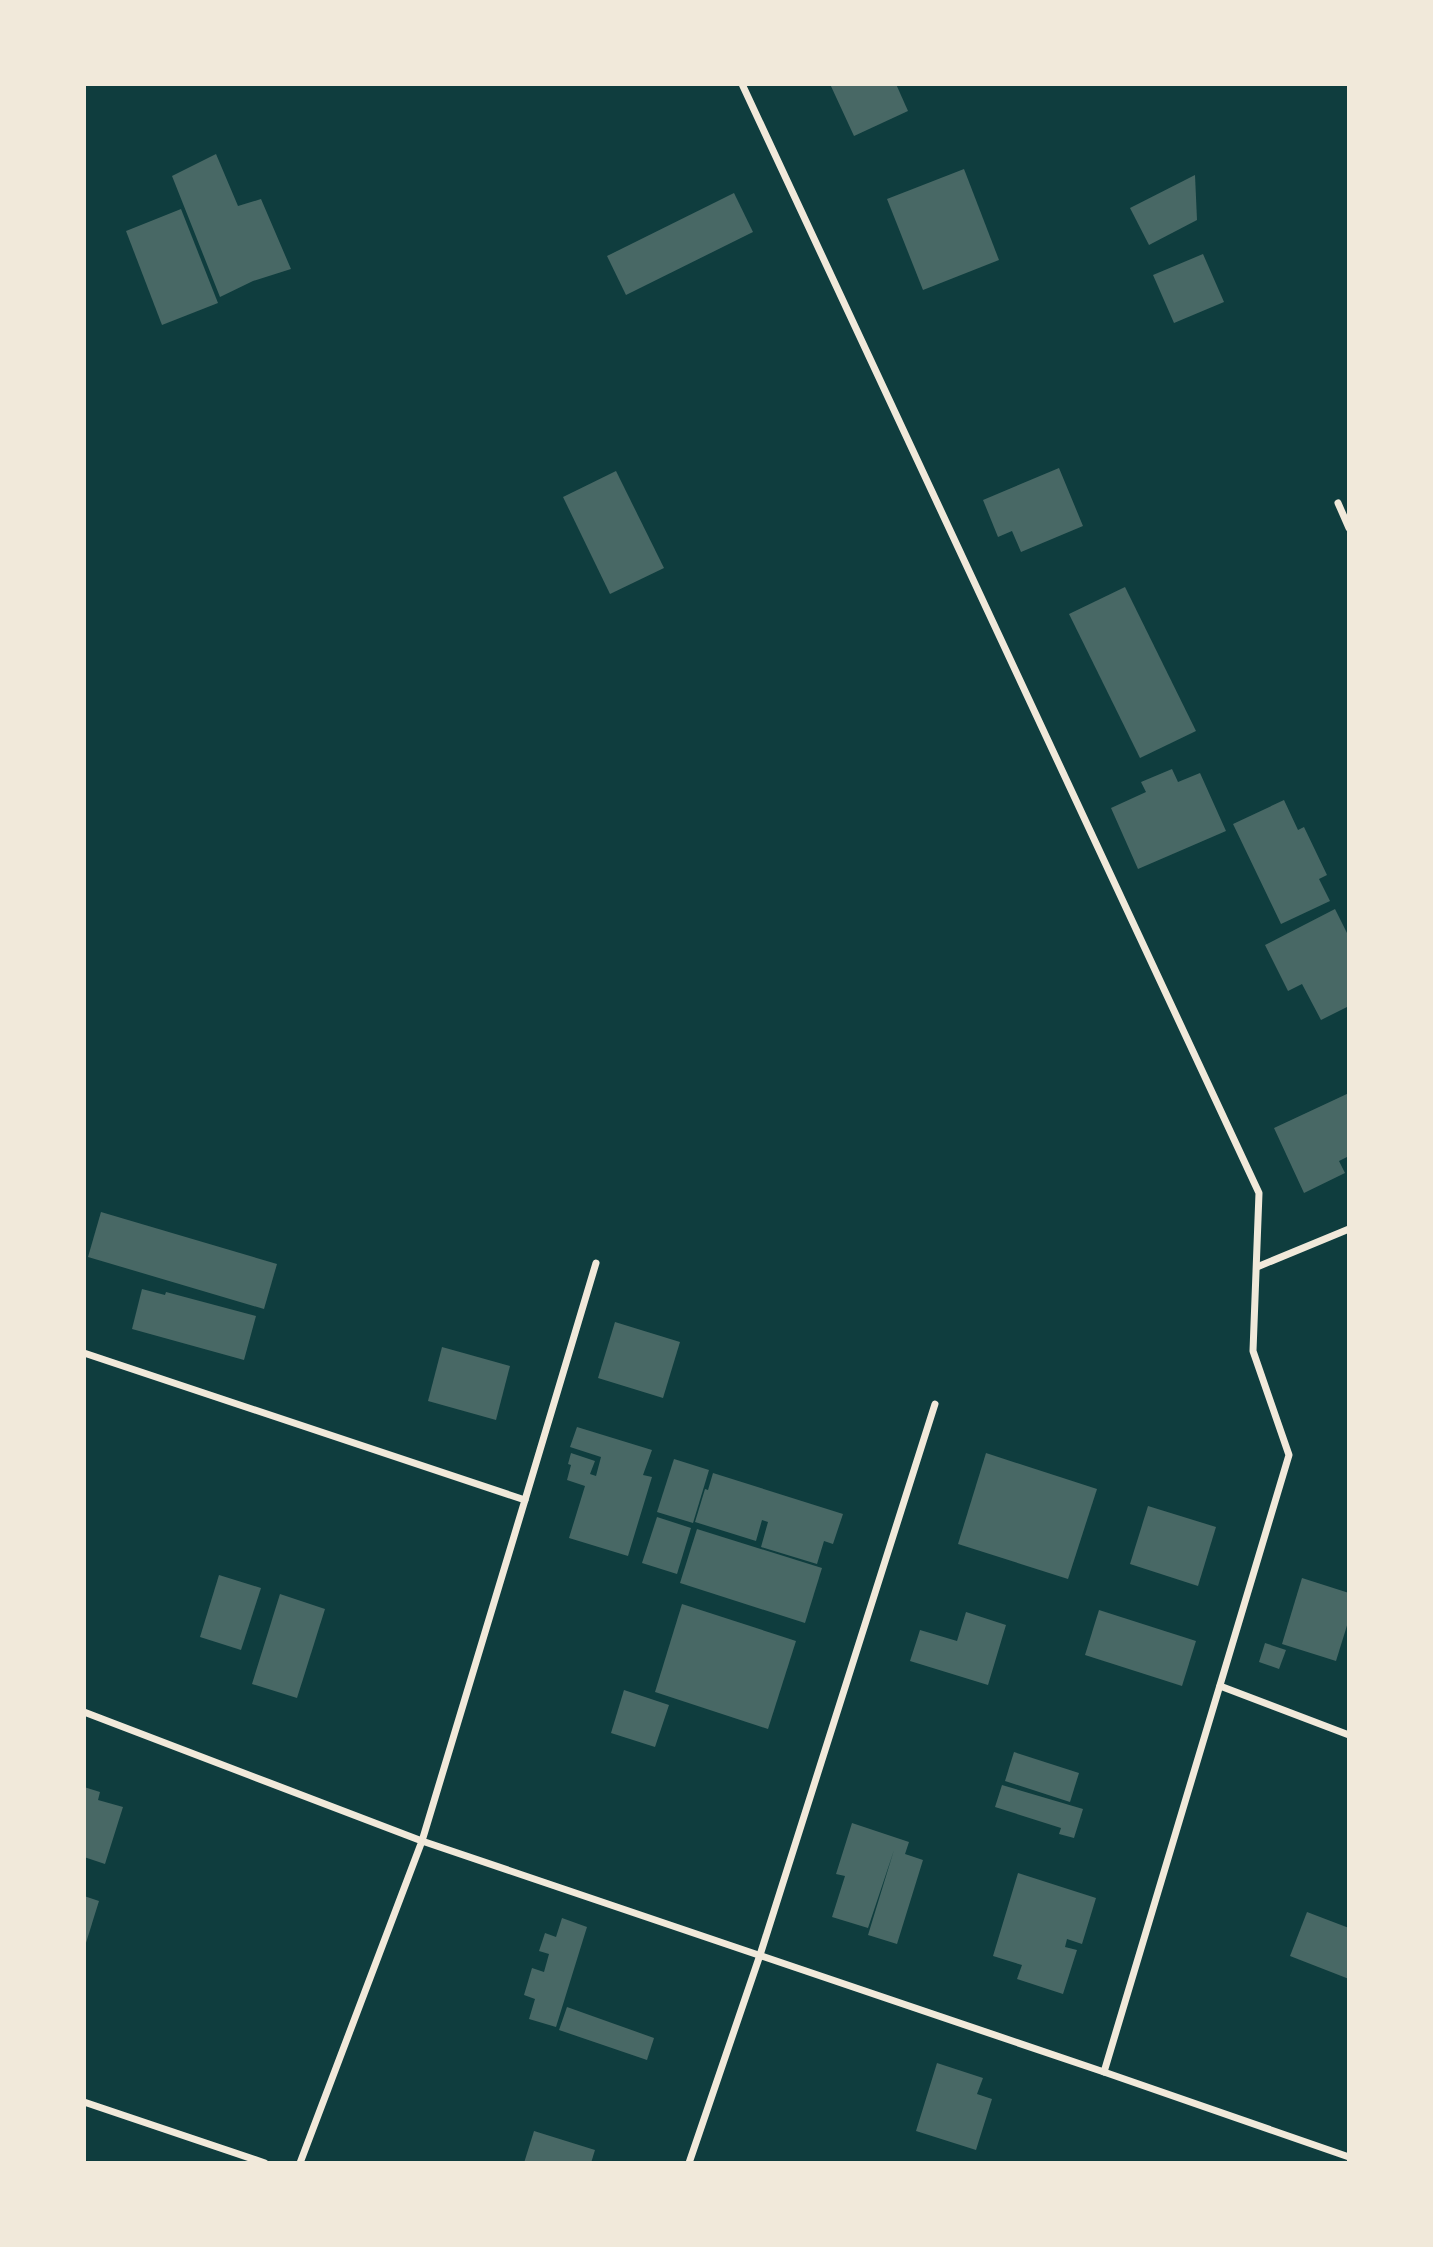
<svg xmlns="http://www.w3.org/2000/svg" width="1433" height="2247" viewBox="0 0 1433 2247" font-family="Commissioner,sans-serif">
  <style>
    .building { fill: #486865 }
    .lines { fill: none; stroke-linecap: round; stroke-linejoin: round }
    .minor { stroke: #f1e9da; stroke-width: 7 }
  </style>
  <rect width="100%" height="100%" fill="#0f3d3e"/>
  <g class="building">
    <path d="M830,84H896L908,111L854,136Z"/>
    <path d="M216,154L238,206L261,199L291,269L253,281L220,297L172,176Z"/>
    <path d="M964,169L999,260L923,290L887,199Z"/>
    <path d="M1195,175L1197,220L1149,245L1130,208Z"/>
    <path d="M734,193L753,232L626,295L607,256Z"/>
    <path d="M181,209L218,303L162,325L126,231Z"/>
    <path d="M1203,254L1224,302L1174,323L1153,275Z"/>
    <path d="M1059,468L1083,526L1021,552L1012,531L998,537L983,500Z"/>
    <path d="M616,471L664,568L610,594L563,497Z"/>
    <path d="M1125,587L1196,731L1140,758L1069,614Z"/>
    <path d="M1172,769L1178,782L1200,773L1226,831L1138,869L1111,808L1146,792L1141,782Z"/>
    <path d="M1284,800L1298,830L1304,827L1327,875L1319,879L1330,901L1281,924L1233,824Z"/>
    <path d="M1335,909L1349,937V1006L1321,1020L1302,984L1288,991L1265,945Z"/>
    <path d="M1349,1093V1156L1339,1161L1345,1173L1304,1193L1274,1128Z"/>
    <path d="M101,1212L277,1264L264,1309L88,1257Z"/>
    <path d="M142,1289L165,1295L166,1292L256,1316L244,1360L132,1329Z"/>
    <path d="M615,1322L680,1342L663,1398L598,1378Z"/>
    <path d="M442,1347L510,1366L496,1420L428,1401Z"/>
    <path d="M577,1427L652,1450L643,1475L652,1477L628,1556L569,1538L585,1486L567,1480L571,1465L568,1464L571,1453L595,1461L590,1474L596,1476L601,1457L570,1447Z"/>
    <path d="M986,1453L1097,1489L1068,1579L958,1544Z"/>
    <path d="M674,1459L709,1470L693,1523L657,1512Z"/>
    <path d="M713,1473L843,1514L833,1544L824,1541L817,1564L761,1547L768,1522L762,1520L756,1541L695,1522L705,1489L708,1490Z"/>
    <path d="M1148,1506L1216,1527L1198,1586L1130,1564Z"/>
    <path d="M657,1517L691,1528L677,1574L642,1563Z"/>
    <path d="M697,1529L822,1568L805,1623L680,1583Z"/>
    <path d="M219,1575L261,1588L241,1650L200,1637Z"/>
    <path d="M1302,1578L1349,1593V1619L1336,1661L1282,1644Z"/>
    <path d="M280,1594L325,1609L297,1698L252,1684Z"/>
    <path d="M682,1604L796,1641L768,1729L655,1692Z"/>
    <path d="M1099,1610L1196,1641L1182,1686L1085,1655Z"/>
    <path d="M966,1612L1006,1625L988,1685L910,1661L920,1630L957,1641Z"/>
    <path d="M1265,1643L1286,1650L1279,1669L1259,1662Z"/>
    <path d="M624,1690L669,1705L655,1747L611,1733Z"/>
    <path d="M1014,1752L1079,1773L1070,1802L1005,1781Z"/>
    <path d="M1002,1785L1083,1809L1074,1838L1059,1834L1061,1828L995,1807Z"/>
    <path d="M84,1787L100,1792L98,1800L123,1807L105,1864L84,1857Z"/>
    <path d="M852,1823L909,1842L905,1854L923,1860L897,1944L868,1935L894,1850L868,1928L832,1917L845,1876L836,1874Z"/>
    <path d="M1018,1873L1096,1898L1082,1944L1067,1939L1065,1947L1077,1950L1063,1994L1017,1979L1022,1965L993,1956Z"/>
    <path d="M84,1896L99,1901L85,1946H84Z"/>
    <path d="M1307,1912L1349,1928V1979L1290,1956Z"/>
    <path d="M562,1918L587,1927L556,2027L529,2019L535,1999L524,1995L532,1968L544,1972L549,1954L539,1951L545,1933L556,1937Z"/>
    <path d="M567,2007L654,2038L647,2060L559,2030Z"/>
    <path d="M937,2063L983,2078L977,2094L992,2099L976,2150L916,2131Z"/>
    <path d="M534,2131L595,2150L591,2163H524Z"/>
  </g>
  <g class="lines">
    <g class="minor">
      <path d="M742,84L1259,1193L1253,1351L1289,1455L1104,2072"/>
      <path d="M1338,503L1349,528"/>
      <path d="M1257,1267L1349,1229"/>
      <path d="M84,1353L525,1500L422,1841L1104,2072L1349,2157"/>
      <path d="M525,1500L596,1263"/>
      <path d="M1220,1686L1349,1735"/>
      <path d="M84,1712L422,1841L300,2163"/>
      <path d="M84,2102L265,2163"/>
      <path d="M689,2163L760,1955L935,1404"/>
    </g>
  </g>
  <rect width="1433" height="2247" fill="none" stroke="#f1e9da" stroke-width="172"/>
</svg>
